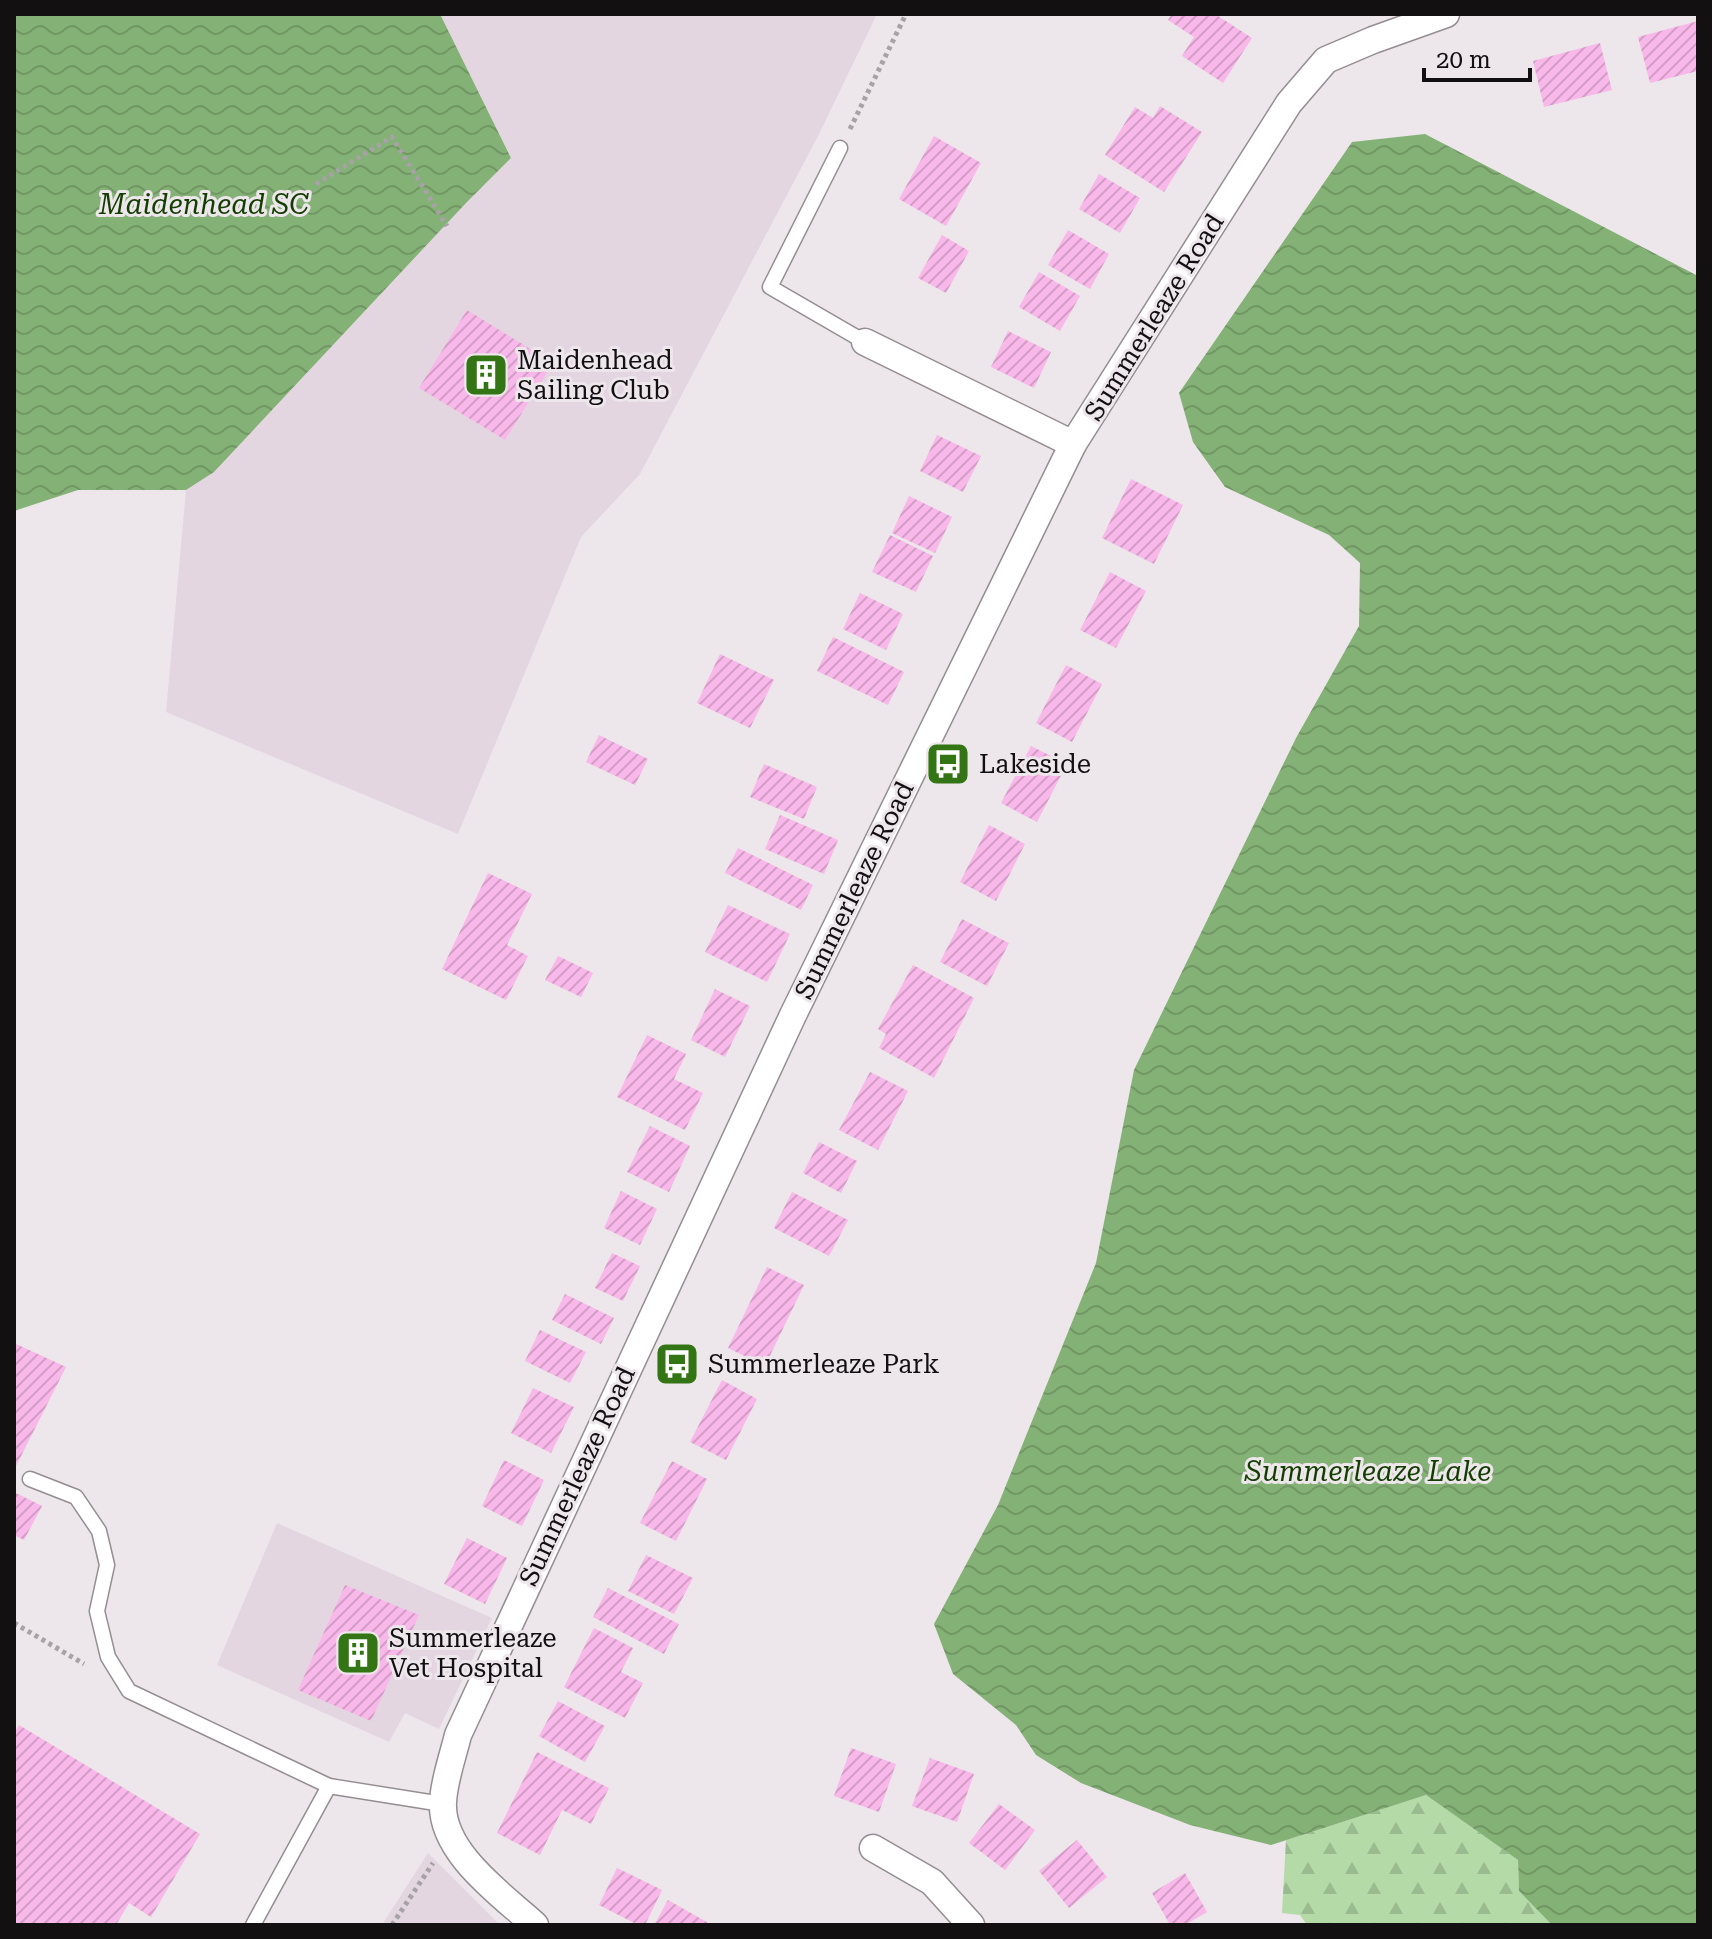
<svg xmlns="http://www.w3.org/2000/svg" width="1712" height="1939" viewBox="0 0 1712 1939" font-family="'Roboto Serif',serif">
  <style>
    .built { fill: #e4d6e1 }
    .forest { fill: url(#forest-firs) }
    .water { fill: url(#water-waves) }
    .building { fill: url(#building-hatch) }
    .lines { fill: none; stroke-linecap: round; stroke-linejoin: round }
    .lane-casing { stroke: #948d92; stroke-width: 17 }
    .street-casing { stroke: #948d92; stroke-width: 29 }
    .path { stroke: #a7a2a6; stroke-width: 5; stroke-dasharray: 4 4; stroke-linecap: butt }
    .lane { stroke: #fff; stroke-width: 14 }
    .street { stroke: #fff; stroke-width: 26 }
    .labels { text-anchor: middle; stroke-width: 6; stroke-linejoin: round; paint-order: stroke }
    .street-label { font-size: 26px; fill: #121011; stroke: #ede6eb }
    .poi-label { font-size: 26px; fill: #121011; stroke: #ede6eb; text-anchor: start }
    .water-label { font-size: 28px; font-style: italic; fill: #123e00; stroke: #ede6eb }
  </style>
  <defs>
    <pattern id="forest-firs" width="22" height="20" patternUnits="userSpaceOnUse" patternTransform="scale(2)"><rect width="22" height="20" fill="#b4daa8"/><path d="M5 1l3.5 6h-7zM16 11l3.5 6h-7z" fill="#9aba90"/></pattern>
    <pattern id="water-waves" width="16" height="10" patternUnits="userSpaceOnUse" patternTransform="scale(2)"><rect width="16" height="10" fill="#84b175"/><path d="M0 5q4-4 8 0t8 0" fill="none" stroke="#719764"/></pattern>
    <pattern id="building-hatch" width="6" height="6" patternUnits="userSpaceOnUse" patternTransform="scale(2)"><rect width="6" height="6" fill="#f8b8e9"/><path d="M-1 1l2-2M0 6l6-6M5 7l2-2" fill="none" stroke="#d49dc7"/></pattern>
  </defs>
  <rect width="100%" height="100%" fill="#ede6eb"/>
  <g class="built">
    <path d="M440,14H877L819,134L640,474L581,537L458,834L166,712L186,490L214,472L466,203L511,158Z"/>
    <path d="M277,1523L492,1618L439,1729L405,1713L389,1742L217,1665Z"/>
    <path d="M428,1853L500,1925H382Z"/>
  </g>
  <path class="forest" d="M1426,1795L1518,1860L1519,1891L1552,1925H1307L1300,1915L1282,1913L1286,1840Z"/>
  <g class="water">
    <path d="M14,14H440L511,158L466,203L214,472L186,490H78L14,511Z"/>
    <path d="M1425,134L1698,276V1925H1552L1519,1891L1518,1860L1426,1795L1271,1845L1190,1825L1081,1783L1036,1755L1016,1725L953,1674L934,1624L998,1505L1096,1263L1134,1070L1296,738L1359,626L1360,563L1329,535L1225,487L1193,442L1179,393L1352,142Z"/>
  </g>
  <g class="building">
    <path d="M1172,14H1215L1252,38L1223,83L1182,56L1194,37L1168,20Z"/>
    <path d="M1698,21V71L1650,83L1638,37Z"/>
    <path d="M1600,43L1612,90L1544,107L1533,61Z"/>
    <path d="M1160,106L1202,132L1164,192L1105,155L1135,107L1153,118Z"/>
    <path d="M934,136L981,163L946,226L899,199Z"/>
    <path d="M1099,174L1140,198L1120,233L1079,209Z"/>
    <path d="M1068,230L1109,254L1090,289L1048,265Z"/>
    <path d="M942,235L969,251L946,293L918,278Z"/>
    <path d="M1039,272L1080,296L1060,331L1019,307Z"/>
    <path d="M467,310L553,363L505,440L419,388Z"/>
    <path d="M1008,331L1051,352L1034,388L991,367Z"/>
    <path d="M937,435L981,456L963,492L920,471Z"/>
    <path d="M1131,479L1183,505L1154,564L1102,538Z"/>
    <path d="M909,496L952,517L935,553L892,533Z"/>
    <path d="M890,535L933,556L916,592L872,572Z"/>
    <path d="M1110,572L1146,591L1116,648L1080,630Z"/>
    <path d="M860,593L903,614L886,650L843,629Z"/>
    <path d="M833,637L904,672L888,705L817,671Z"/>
    <path d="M720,654L774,680L750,728L697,703Z"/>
    <path d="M1066,665L1102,684L1072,742L1036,723Z"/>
    <path d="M599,735L648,759L635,785L586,762Z"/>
    <path d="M1031,746L1067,764L1037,822L1001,803Z"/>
    <path d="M764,764L817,787L804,819L750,797Z"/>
    <path d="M780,815L838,840L824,874L765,849Z"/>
    <path d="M989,825L1025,844L996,901L960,882Z"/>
    <path d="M738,848L813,885L801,910L725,873Z"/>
    <path d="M488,873L532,894L507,945L528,956L506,1000L442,969Z"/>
    <path d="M728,905L790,934L767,982L705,952Z"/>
    <path d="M962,919L1009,943L987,986L940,962Z"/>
    <path d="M558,956L593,973L581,997L545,980Z"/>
    <path d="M913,965L974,998L934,1078L879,1048L886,1034L878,1029Z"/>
    <path d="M715,989L750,1006L725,1057L691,1040Z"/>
    <path d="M647,1035L686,1054L674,1079L703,1093L685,1130L617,1097Z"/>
    <path d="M870,1072L908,1091L878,1150L839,1130Z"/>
    <path d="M650,1126L690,1146L669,1192L627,1172Z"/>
    <path d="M819,1142L857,1161L841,1193L803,1173Z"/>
    <path d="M621,1191L657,1209L640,1245L604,1228Z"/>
    <path d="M792,1192L848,1220L829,1256L774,1228Z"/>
    <path d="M612,1253L640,1266L623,1301L595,1288Z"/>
    <path d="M767,1267L804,1285L765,1366L728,1348Z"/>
    <path d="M565,1294L614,1318L601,1344L552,1320Z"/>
    <path d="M540,1330L586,1352L570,1383L525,1361Z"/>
    <path d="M14,1343L66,1367L14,1470Z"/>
    <path d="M722,1380L757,1399L726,1460L690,1442Z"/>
    <path d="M533,1388L574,1407L551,1453L511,1433Z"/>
    <path d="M504,1460L544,1480L522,1526L482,1506Z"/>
    <path d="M672,1461L707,1479L676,1541L640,1523Z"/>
    <path d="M14,1492L42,1506L24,1540L14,1535Z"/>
    <path d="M467,1538L507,1558L485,1604L444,1584Z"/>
    <path d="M646,1555L693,1578L674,1614L628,1591Z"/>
    <path d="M345,1585L419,1615L371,1721L298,1690Z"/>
    <path d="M608,1588L679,1624L664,1654L593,1617Z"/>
    <path d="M594,1628L633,1648L621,1672L643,1683L625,1718L564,1687Z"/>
    <path d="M558,1701L605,1726L585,1762L539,1736Z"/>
    <path d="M19,1725L200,1834L151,1917L129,1903L116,1925H14V1733Z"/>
    <path d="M851,1748L896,1764L879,1812L834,1796Z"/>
    <path d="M537,1752L609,1788L591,1824L562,1810L540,1855L497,1833Z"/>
    <path d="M930,1758L974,1774L957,1822L912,1806Z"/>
    <path d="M999,1804L1035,1830L1005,1870L969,1843Z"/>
    <path d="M1077,1840L1107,1877L1069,1908L1039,1871Z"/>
    <path d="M617,1868L662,1890L645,1925H638L599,1905Z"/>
    <path d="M1185,1873L1207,1912L1185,1925H1170L1152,1893Z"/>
    <path d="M668,1900L712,1925H654Z"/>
  </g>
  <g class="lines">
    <g class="lane-casing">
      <g id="lane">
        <path d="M840,148L770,287L865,342"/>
        <path d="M30,1479L76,1497L99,1531L107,1565L97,1611L108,1657L129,1691L329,1786"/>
        <path d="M253,1925L329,1786L442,1804"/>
      </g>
    </g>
    <g class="street-casing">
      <g id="street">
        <path d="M865,342L1073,444"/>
        <path d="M873,1848L932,1882L971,1925"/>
        <path d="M535,1925C502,1895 440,1852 443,1802C444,1780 453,1756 458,1735L793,1015L1073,444L1289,103L1326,60L1373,40L1446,14"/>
      </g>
    </g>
    <g class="path">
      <path d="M850,129L906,14"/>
      <path d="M316,184L392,137L447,226"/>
      <path d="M14,1623L84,1664"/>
      <path d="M392,1925L433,1863"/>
    </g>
    <use href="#lane" class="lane"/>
    <use href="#street" class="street"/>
  </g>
  <defs>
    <g id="building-square" transform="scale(2.3)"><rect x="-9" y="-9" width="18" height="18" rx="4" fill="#337514" stroke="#ede6eb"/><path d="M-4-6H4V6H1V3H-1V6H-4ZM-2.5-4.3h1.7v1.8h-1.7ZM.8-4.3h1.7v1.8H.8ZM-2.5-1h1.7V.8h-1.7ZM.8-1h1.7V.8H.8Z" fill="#fff"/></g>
    <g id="bus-square" transform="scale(2.3)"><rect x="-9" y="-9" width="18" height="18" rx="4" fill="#337514" stroke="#ede6eb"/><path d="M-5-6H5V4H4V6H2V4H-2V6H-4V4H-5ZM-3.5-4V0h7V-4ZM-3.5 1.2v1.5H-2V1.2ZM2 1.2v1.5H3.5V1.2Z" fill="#fff"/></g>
  </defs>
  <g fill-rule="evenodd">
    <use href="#building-square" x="486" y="375"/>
    <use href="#bus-square" x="948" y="764"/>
    <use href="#bus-square" x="677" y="1364"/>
    <use href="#building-square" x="358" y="1653"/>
  </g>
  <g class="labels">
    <g class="street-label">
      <text transform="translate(1154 317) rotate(-58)" y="9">Summerleaze Road</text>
      <text transform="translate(854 890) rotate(-64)" y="9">Summerleaze Road</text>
      <text transform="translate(577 1476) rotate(-65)" y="9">Summerleaze Road</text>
    </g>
    <g class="poi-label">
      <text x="517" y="369">Maidenhead<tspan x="517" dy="30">Sailing Club</tspan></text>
      <text x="979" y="773">Lakeside</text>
      <text x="708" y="1373">Summerleaze Park</text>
      <text x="389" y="1647">Summerleaze<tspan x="389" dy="30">Vet Hospital</tspan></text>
    </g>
    <g class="water-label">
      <text x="204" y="214">Maidenhead SC</text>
      <text x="1368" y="1481">Summerleaze Lake</text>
    </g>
  </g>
  <rect width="1712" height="1939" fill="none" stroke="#121011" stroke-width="32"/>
  <path d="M1424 68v12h106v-12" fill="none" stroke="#121011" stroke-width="4"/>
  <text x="1436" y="68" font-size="24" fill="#121011" stroke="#ede6eb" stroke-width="6" paint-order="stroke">20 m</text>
</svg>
